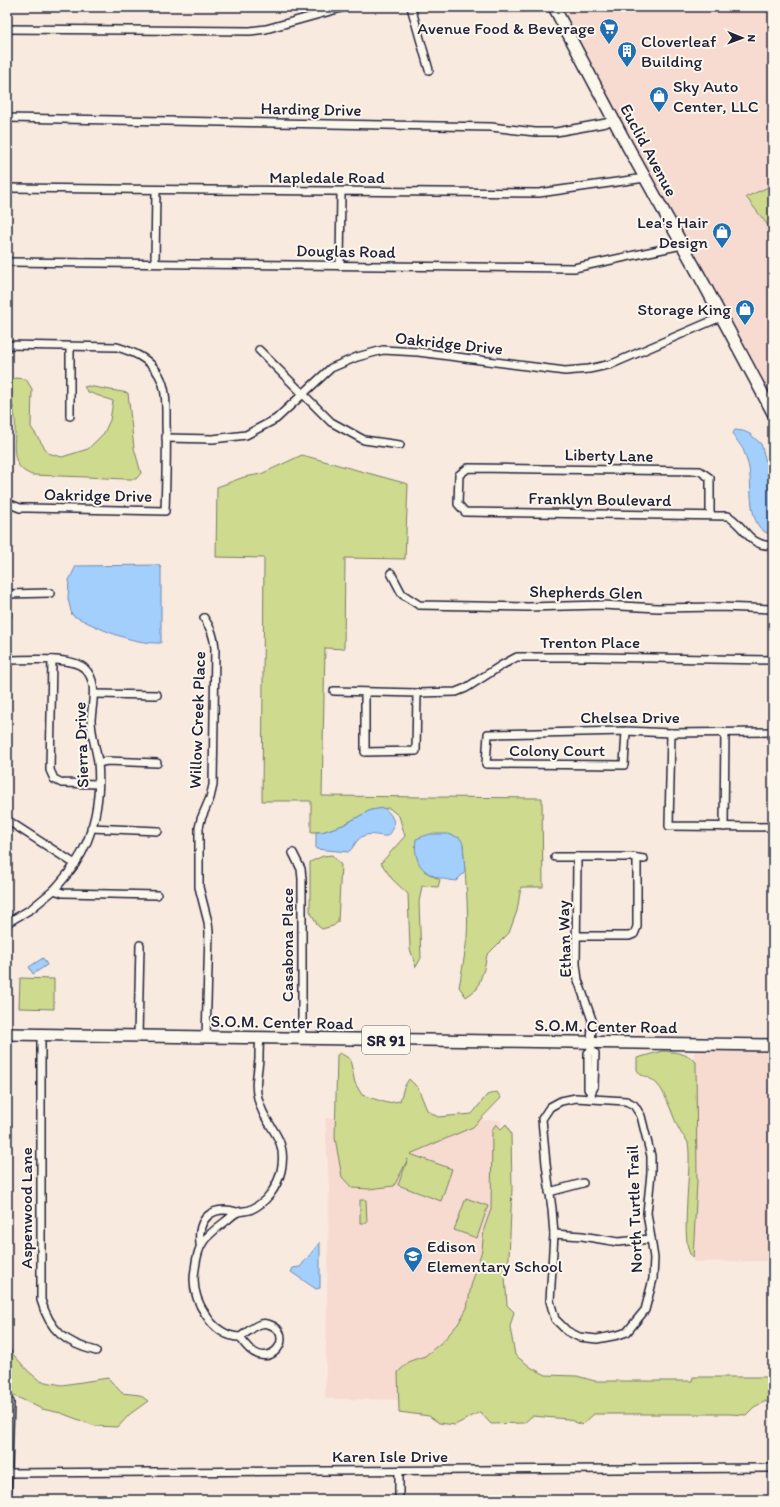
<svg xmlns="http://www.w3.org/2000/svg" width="780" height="1507" viewBox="0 0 780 1507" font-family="Itim,sans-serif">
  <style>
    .built { fill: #f7dbd1 }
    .green { fill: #ceda8e; stroke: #787e64 }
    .water { fill: #a3cffd; stroke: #6f8aaf }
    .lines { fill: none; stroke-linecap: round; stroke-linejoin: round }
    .minor-casing { stroke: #22223b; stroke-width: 10 }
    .primary-casing { stroke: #22223b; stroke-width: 14 }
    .minor { stroke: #fbf7ec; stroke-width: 7 }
    .primary { stroke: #fbf7ec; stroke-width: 11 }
    .labels { text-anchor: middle; stroke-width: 4; stroke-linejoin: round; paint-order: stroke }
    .shield { fill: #fbf7ec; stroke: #636270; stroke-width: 1 }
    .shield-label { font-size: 16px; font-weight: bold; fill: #22223b }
    .poi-label { font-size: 17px; fill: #22223b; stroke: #fbf7ec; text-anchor: end }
    .street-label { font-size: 17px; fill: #22223b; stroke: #fbf7ec }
  </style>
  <rect width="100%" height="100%" fill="#f9eae0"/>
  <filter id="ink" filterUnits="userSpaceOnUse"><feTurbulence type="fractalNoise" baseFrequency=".025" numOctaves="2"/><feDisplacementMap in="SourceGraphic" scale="8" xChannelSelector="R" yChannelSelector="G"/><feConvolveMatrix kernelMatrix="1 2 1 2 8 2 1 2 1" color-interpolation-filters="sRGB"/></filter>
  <g filter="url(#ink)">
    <g class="built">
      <path d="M502,7H550L553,12L504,15Z"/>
      <path d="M555,7H773V185L747,198L773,232V405L670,217L625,124L620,126Z"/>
      <path d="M694,1048H773V1261L693,1262Z"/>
      <path d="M325,1118L501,1120L495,1401L325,1399L329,1191Z"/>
    </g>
    <g class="green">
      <path d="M773,185V232L746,197Z"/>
      <path d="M15,378L26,379L32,389L31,427L48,453L62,457L88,449L104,433L110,420L113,401L88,392L84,387L88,386L128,393L134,448L141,473L136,479H124L87,477L32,475C6,466 17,439 15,418C14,407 9,395 7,384Z"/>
      <path d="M302,455L408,484L405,559L345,558L344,649L325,648L322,796L542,798L543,887H521L517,911L509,933L487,955L484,969L477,989L466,997L459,987C462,971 465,954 467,938C469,907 465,876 463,844L424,871L440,880L438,887L422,886L419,902L421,958L416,967L410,949L408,894L392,879L381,863L405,836L399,816L389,808L371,810L343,825L322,832H311V801H262L264,558L216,557L217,487L244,477L261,474Z"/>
      <path d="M332,855L341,865L338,922L333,926L322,929L318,926L310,911V862L323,856Z"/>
      <path d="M20,978L54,979V1009L19,1008Z"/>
      <path d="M662,1051C677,1052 685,1053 696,1062L697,1182L693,1258C678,1246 693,1166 688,1143C687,1139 683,1136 681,1133C677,1126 674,1118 671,1110C664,1094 660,1080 641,1075L637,1070V1058Z"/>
      <path d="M340,1053L350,1059L355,1083L362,1095L387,1103L400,1101L404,1087L409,1079L418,1088L427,1110L438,1117L472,1114L487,1095L497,1092L501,1098L473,1127L410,1154L452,1169L441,1201L398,1185L408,1159L394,1186L369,1189L352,1188L342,1177L335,1138L337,1055Z"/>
      <path d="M496,1124L501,1129L506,1124L511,1134L512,1188L509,1258L505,1276L507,1305L514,1312L510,1327L515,1355L532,1368L546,1375L577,1376L595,1381H692L693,1377H773V1412L766,1401L754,1407L746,1415L729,1414H594L582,1425L568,1419L532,1416L524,1423L491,1424L480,1412L455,1425L439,1423L429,1416L399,1412L398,1372L410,1361L425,1356L443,1341L458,1324L467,1308L471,1286L482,1250L484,1229L491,1209L492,1130Z"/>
      <path d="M466,1198L488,1206L477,1238L454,1230Z"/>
      <path d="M360,1200H366L367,1223H360Z"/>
      <path d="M7,1339L12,1353L28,1371L40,1381L62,1385L108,1378L122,1393L140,1395L148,1401L130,1414L118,1427L95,1426L61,1413L42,1409L19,1398L7,1394Z"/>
    </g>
    <g class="water">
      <path d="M735,430L743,431L750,434L761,444L773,486V535C744,530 754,484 748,464C746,459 745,454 743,449C740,444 735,439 733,433Z"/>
      <path d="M159,565L161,568V643C130,644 98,628 72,615L68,599L69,580L76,566Z"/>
      <path d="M384,808C394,816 398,826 388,836C378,837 367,830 358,840C354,844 353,849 348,852L316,849V832H322L343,825L371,810Z"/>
      <path d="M430,834H448L460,838L463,844L465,872L456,881C429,878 412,869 416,839Z"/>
      <path d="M43,958L47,965L33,974L29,967Z"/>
      <path d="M320,1242V1288L316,1289L291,1272L293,1268L300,1267Z"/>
    </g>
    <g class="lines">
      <g class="minor-casing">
        <g id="minor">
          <path d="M411,7L429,70"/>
          <path d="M7,29L250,31L266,29L345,7"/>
          <path d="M7,118L491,127L535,132H556L606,123L613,119"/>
          <path d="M7,188L539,193L645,178"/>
          <path d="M7,262L574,268L682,245"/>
          <path d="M155,263L156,190"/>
          <path d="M340,266L341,192"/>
          <path d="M7,345L117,347C134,352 150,359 159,375C167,389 166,407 166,423C167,452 166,482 165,511L29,508H20L7,503"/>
          <path d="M259,350L331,422L364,440L400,445"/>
          <path d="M70,416V347"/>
          <path d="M166,438L213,439L246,435L276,419L331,368L357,357L383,350L418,352L565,371L589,369L612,364L721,317"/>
          <path d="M710,515V478L700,471L468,468L459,475L458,504L465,512L728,516C747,528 747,545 773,546"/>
          <path d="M391,573L402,594L419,605L528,607L602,605L658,608L719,607L773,609"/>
          <path d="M7,594L50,593"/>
          <path d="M7,616V594"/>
          <path d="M204,618C211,629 214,636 215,648L213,785L210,798L201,819L199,828V887L208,922L209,932L206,1038"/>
          <path d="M7,660C26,660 71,656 84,668C99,681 92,703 91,720C91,734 96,748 98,762C101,797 95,835 75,864C69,873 61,882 54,890"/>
          <path d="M52,660L50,770L54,779L62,783L98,784"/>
          <path d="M334,691L417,693L416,751L365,752V692"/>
          <path d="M417,693L456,692L466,688L502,665L517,657H595L773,660"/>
          <path d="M94,694L157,695"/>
          <path d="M626,731L624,765L486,764L488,734L626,731L671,733L773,732"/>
          <path d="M671,733L669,826L773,827"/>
          <path d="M98,763L107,761L157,763"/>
          <path d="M10,822L75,864"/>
          <path d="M724,827L725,732"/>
          <path d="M91,828L158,831"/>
          <path d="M293,853L301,869L302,879V1039"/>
          <path d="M555,857H631L644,859"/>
          <path d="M577,857L576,964L578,980L592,1020L591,1050L588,1053V1089L591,1093L592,1099L626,1101L634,1105L641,1116L651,1156V1173L647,1213L654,1258L653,1279L645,1310L627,1332L618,1335L597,1339L579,1337L567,1331L555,1319L550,1301L554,1234L552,1209L546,1164L542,1119L550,1107L561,1101L576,1098L592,1099"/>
          <path d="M7,923L31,909L54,890L63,893L157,895"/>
          <path d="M577,936H629L634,934L637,927V858"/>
          <path d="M41,1034V1300C50,1331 65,1343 96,1351"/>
          <path d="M138,1037L140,945"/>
          <path d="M591,1093L594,1087L595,1053L591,1050"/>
          <path d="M549,1192L583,1183"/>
          <path d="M554,1234L582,1236L618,1242L651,1239"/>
          <path d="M200,1244C197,1218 212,1205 237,1212"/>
          <path d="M240,1337C265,1379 296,1338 273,1326C269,1324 265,1323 261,1324C253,1326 247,1333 240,1337C226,1337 213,1327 206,1315C196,1301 192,1286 195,1269C198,1242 205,1237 226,1221C230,1218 233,1214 238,1212C242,1211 246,1211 250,1210C266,1203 277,1188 281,1171C289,1135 264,1128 258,1098C254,1085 258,1073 259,1059C259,1052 259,1045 260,1038"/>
          <path d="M399,1471V1500"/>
          <path d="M8,1473L773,1468"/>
          <path d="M7,1500L10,1402"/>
        </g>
      </g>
      <g class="primary-casing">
        <g id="primary">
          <path d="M554,7L628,147L704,284L773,413"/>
          <path d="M7,1034L773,1045"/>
        </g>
      </g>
      <use href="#minor" class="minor"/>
      <use href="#primary" class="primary"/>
    </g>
  </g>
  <defs>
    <g id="supermarket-pin" transform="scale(1)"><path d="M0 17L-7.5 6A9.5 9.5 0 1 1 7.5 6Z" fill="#1f6fb2" stroke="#fbf7ec"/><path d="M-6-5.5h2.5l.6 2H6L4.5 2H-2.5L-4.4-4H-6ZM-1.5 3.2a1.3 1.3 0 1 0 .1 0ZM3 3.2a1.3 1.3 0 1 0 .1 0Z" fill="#fff"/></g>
    <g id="building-pin" transform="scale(1)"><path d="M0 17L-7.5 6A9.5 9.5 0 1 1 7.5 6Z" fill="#1f6fb2" stroke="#fbf7ec"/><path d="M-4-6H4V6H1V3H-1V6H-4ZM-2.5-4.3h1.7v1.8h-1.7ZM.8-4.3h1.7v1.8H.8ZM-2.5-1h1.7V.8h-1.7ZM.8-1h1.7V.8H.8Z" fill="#fff"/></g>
    <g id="shop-pin" transform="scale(1)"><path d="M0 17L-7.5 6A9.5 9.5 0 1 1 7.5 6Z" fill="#1f6fb2" stroke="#fbf7ec"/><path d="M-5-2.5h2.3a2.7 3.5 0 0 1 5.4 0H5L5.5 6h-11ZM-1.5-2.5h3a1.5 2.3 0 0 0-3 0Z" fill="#fff"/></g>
    <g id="school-pin" transform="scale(1)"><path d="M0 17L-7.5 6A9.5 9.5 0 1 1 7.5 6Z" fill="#1f6fb2" stroke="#fbf7ec"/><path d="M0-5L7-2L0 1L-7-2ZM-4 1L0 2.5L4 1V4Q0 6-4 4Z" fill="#fff"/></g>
  </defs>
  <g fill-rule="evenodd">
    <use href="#supermarket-pin" x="609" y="28"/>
    <use href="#building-pin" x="627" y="51"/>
    <use href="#shop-pin" x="659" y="96"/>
    <use href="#shop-pin" x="722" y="232"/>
    <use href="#shop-pin" x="745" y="309"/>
    <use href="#school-pin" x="413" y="1256"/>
  </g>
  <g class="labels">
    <rect class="shield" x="362" y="1026" width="48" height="28" rx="3"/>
    <g class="shield-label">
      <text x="386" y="1046">SR 91</text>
    </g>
    <g class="poi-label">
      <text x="595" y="34">Avenue Food &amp; Beverage</text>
      <text x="641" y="47" text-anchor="start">Cloverleaf<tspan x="641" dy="20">Building</tspan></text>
      <text x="673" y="92" text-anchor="start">Sky Auto<tspan x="673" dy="20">Center, LLC</tspan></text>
      <text x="708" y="228">Lea's Hair<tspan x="708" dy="20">Design</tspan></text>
      <text x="731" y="315">Storage King</text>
      <text x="427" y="1252" text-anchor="start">Edison<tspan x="427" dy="20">Elementary School</tspan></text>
    </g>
    <g class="street-label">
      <text transform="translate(311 109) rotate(1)" y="6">Harding Drive</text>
      <text transform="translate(649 150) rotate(62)" y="6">Euclid Avenue</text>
      <text x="327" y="183">Mapledale Road</text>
      <text transform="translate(346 251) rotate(1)" y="6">Douglas Road</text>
      <text transform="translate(449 343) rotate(6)" y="6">Oakridge Drive</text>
      <text transform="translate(609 455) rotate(1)" y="6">Liberty Lane</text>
      <text transform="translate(98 495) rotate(1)" y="6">Oakridge Drive</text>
      <text transform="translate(600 499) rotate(1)" y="6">Franklyn Boulevard</text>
      <text transform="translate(586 592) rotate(1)" y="6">Shepherds Glen</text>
      <text x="590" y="648">Trenton Place</text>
      <text x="630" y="723">Chelsea Drive</text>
      <text transform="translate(197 720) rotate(-88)" y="6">Willow Creek Place</text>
      <text transform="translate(81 745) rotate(-92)" y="6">Sierra Drive</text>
      <text x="557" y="756">Colony Court</text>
      <text transform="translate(564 939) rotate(-92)" y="6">Ethan Way</text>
      <text transform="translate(287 945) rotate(-90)" y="6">Casabona Place</text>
      <text transform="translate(282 1022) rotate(1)" y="6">S.O.M. Center Road</text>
      <text transform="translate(606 1026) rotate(1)" y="6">S.O.M. Center Road</text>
      <text transform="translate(26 1208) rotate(-90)" y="6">Aspenwood Lane</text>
      <text transform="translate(634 1209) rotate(-92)" y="6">North Turtle Trail</text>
      <text x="390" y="1462">Karen Isle Drive</text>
    </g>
  </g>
  <rect width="780" height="1507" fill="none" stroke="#fbf7ec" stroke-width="24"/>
  <rect x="12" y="12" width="756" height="1483" fill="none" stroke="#22223b" stroke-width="1.5" filter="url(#ink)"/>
  <g transform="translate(742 38) rotate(91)" stroke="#fbf7ec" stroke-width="3" paint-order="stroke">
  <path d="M0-3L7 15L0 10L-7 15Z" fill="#22223b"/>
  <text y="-6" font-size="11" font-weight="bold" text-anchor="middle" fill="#22223b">N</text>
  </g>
</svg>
